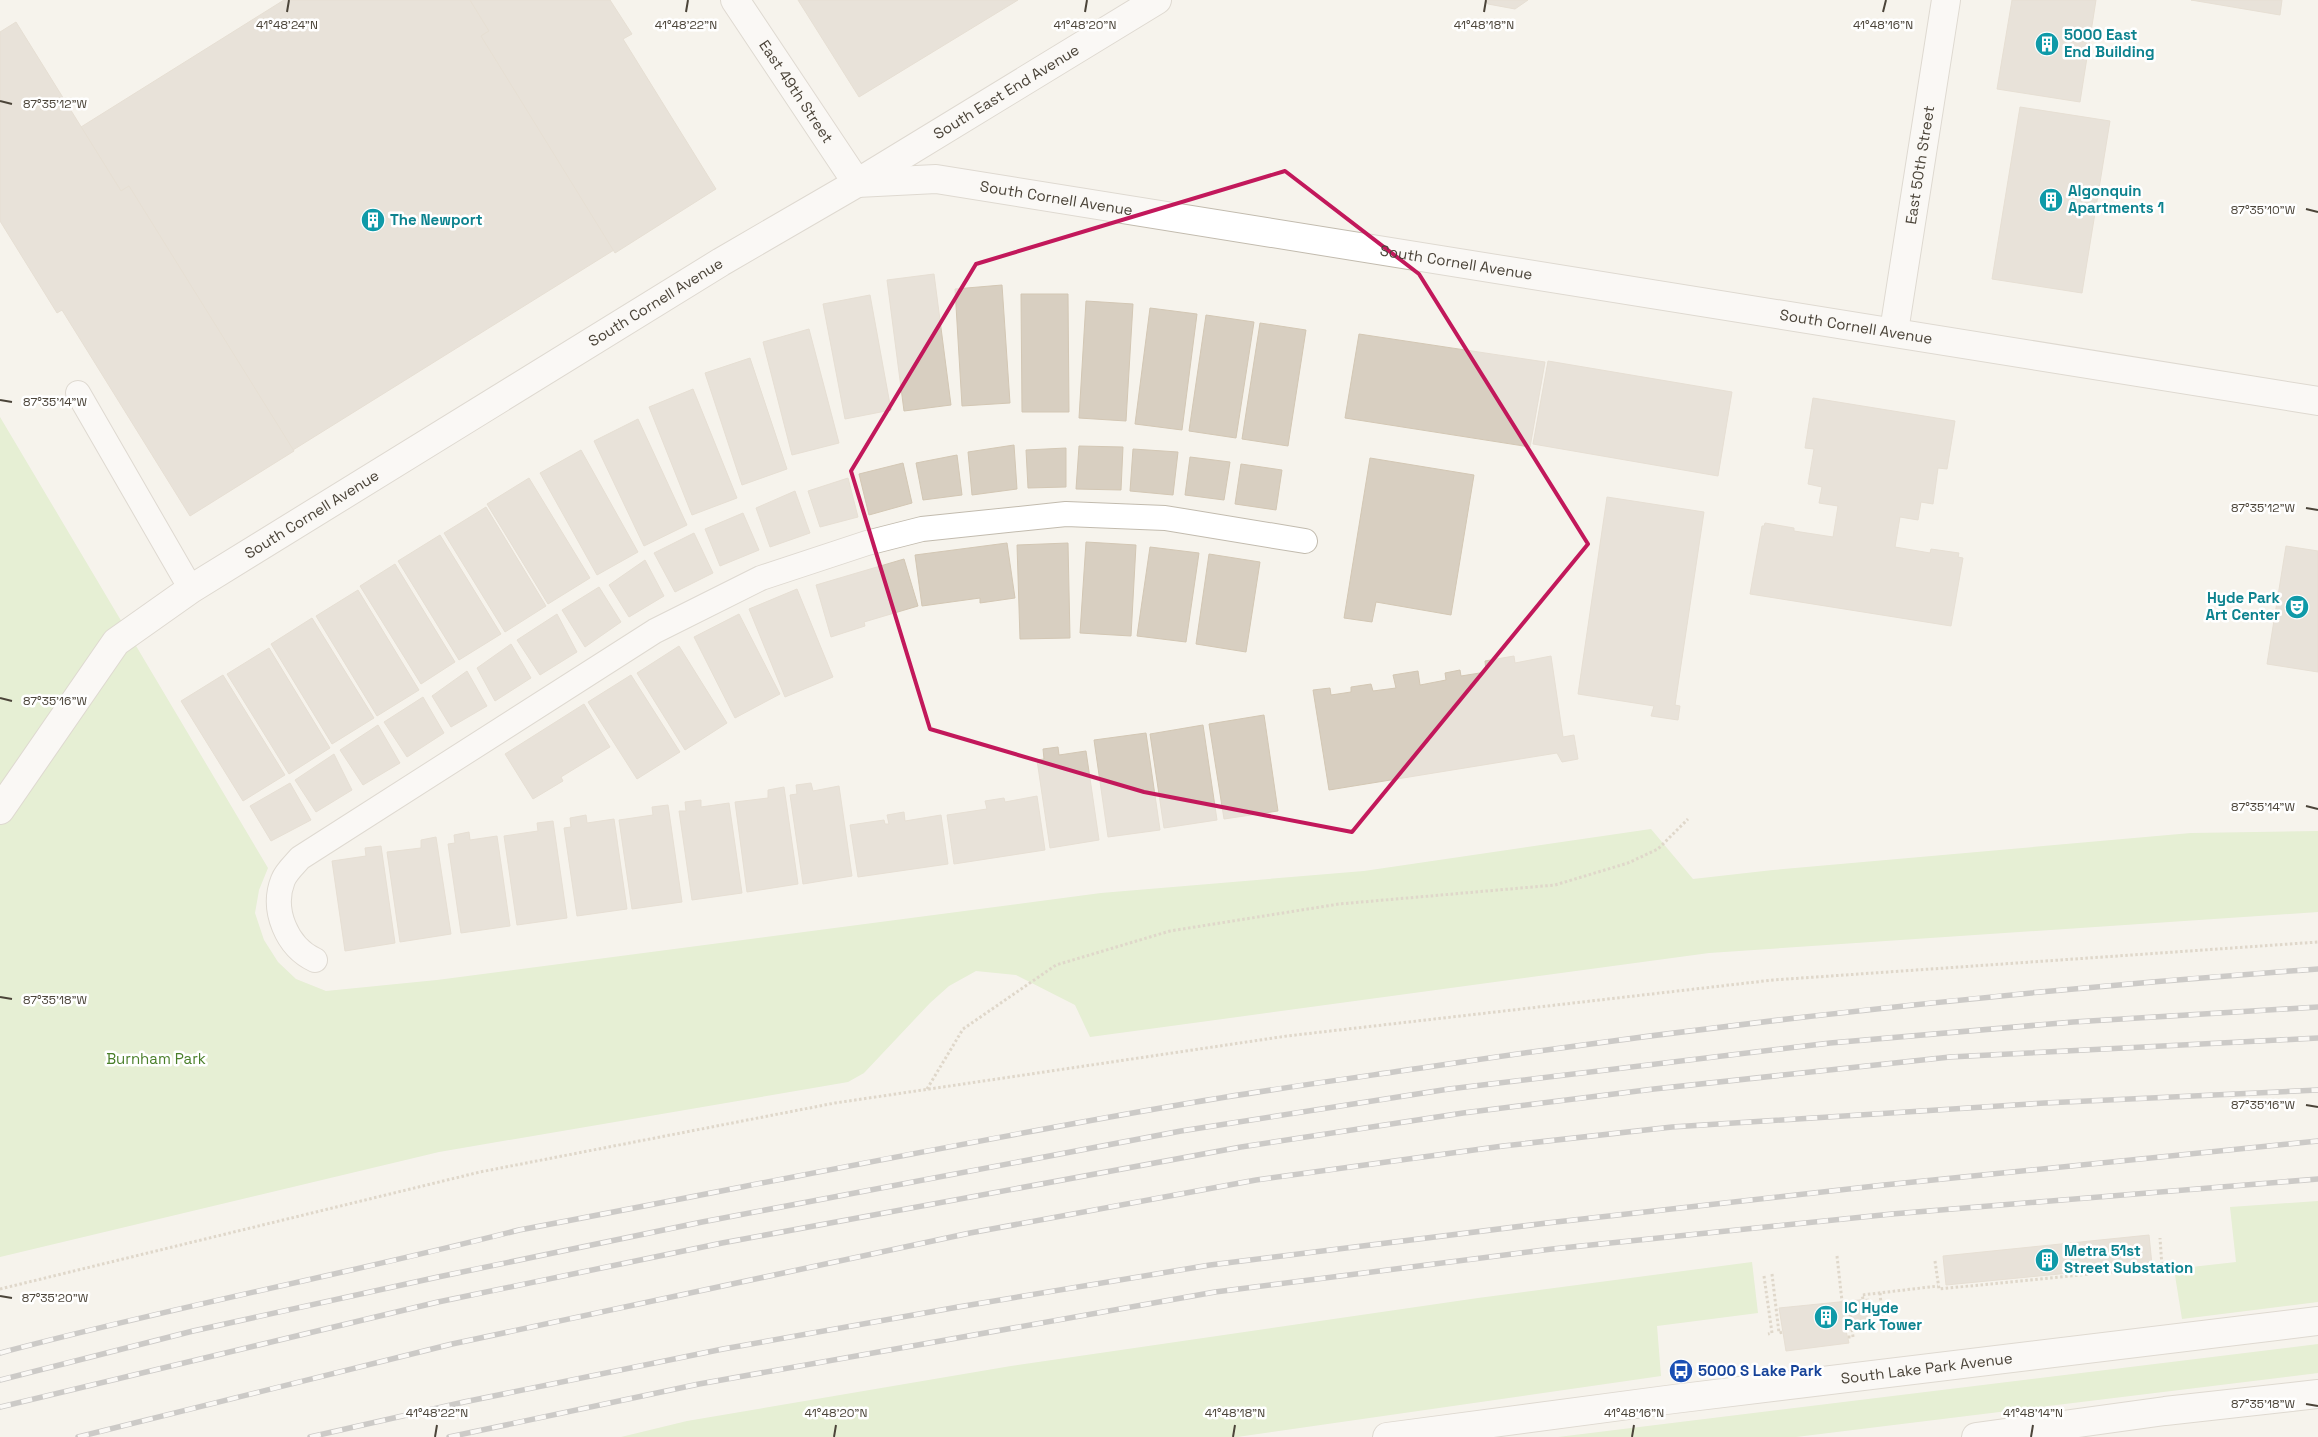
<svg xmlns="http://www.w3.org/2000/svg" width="2318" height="1437" viewBox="0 0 2318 1437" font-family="'Space Grotesk',sans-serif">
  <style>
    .green { fill: #d2eab5 }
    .building { fill: #d8cfc1; stroke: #d3c7b4 }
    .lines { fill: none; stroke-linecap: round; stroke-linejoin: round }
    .service-casing { stroke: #c2bbae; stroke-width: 26 }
    .minor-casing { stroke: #c2bbae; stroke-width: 30 }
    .tertiary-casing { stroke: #c2bbae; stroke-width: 30 }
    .path { stroke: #c4b79f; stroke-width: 3; stroke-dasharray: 2.5 2.5; stroke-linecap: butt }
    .service { stroke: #fff; stroke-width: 24 }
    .minor { stroke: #fff; stroke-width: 28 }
    .tertiary { stroke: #fff; stroke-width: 28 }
    .rail-casing { stroke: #9a9a9a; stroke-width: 5.5 }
    .rail { stroke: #fff; stroke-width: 4; stroke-dasharray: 11; stroke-linecap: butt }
    .marked { fill: none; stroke: #c2185b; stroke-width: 4; stroke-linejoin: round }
    .ticks { fill: none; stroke: #4b4439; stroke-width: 2 }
    .labels { text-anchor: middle; stroke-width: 5; stroke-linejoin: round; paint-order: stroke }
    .culture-label { font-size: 15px; font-weight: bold; fill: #0d838f; stroke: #fff; text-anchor: start }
    .street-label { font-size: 15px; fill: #4b4439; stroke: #fff }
    .park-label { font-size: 15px; fill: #4a7f2a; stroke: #fff }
    .transit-label { font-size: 15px; font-weight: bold; fill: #164399; stroke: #fff; text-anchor: start }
    .ticks-label { font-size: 12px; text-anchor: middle; fill: #4b4439; stroke: #fff; stroke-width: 5; stroke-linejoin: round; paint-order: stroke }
  </style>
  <rect width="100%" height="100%" fill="#f6f3ec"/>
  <g class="green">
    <path d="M0,417L268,868L259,890L255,913L264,940L278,962L296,979L326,991L437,980L1101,893L1364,871L1651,829L1693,879L1773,870L2191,833L2318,831V912L1709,953L1090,1037L1075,1005L1016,975L976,971L949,986L930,1003L864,1073L848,1082L439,1152L0,1257Z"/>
    <path d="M2318,1201V1302L2182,1319L2174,1269L2236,1262L2230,1207Z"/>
    <path d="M1752,1262L1758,1313L1657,1326L1661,1376L1237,1437H621L687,1421L1011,1366L1478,1298Z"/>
    <path d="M2318,1344V1373L1796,1437H1558Z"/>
  </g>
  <g class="building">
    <path d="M284,0H470L489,31L481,36L614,250L293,450L129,186L121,191L81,127Z"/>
    <path d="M470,0H610L632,34L623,39L716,189L615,253L481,36L489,31Z"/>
    <path d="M798,0H1018L859,97Z"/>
    <path d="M1485,0H1528L1515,9L1488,4Z"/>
    <path d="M2012,0H2096L2080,102L1997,89Z"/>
    <path d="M2191,0H2282L2280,15Z"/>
    <path d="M16,22L121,191L129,186L294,451L190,516L62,310L57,313L0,221V32Z"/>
    <path d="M2020,107L2110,121L2082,293L1992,279Z"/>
    <path d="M934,274L951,405L904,411L887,280Z"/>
    <path d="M1002,285L1010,403L962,406L955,289Z"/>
    <path d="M1021,294H1068L1069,412H1022Z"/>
    <path d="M870,295L891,410L845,419L823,304Z"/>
    <path d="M1086,301L1133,304L1126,421L1079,418Z"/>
    <path d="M1150,308L1197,314L1182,430L1135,424Z"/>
    <path d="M1206,315L1254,322L1236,438L1189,431Z"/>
    <path d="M1260,323L1306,330L1288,446L1242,439Z"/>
    <path d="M809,329L839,443L792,455L763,342Z"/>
    <path d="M1359,334L1545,362L1530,447L1345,418Z"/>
    <path d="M750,358L787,469L742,485L705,373Z"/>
    <path d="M1548,361L1732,392L1718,476L1533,444Z"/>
    <path d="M693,389L737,498L692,515L649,407Z"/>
    <path d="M1813,398L1955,421L1947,469L1938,468L1933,504L1921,502L1918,520L1900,517L1895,547L1930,553L1931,549L1959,553L1958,557L1963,558L1951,626L1750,594L1762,526H1764L1765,523L1794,528V531L1833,537L1838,506L1819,503L1822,487L1808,484L1814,449L1805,448Z"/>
    <path d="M638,419L687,525L644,546L594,441Z"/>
    <path d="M1014,445L1017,489L972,495L968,452Z"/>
    <path d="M1079,446L1123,447L1121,490L1076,489Z"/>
    <path d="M1066,448V487L1028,488L1026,450Z"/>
    <path d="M1133,449L1178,452L1173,495L1130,491Z"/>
    <path d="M581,450L638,552L597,575L540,473Z"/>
    <path d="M957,455L962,495L923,500L916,463Z"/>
    <path d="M1190,457L1230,462L1224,500L1185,495Z"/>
    <path d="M1370,458L1474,475L1451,615L1376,602L1372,622L1344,618Z"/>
    <path d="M903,463L912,503L869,515L859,474Z"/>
    <path d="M1241,464L1282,470L1276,510L1235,504Z"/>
    <path d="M529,478L590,578L548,604L487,504Z"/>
    <path d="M848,478L858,517L820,527L808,491Z"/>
    <path d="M795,491L810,533L770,547L756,508Z"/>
    <path d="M1607,497L1704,512L1675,705L1680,706L1678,720L1651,716L1654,706L1578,694Z"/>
    <path d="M486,507L546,606L505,632L444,533Z"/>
    <path d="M743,513L759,550L720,566L705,529Z"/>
    <path d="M694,533L713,573L675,592L654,553Z"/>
    <path d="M440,535L501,634L459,660L398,561Z"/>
    <path d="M1086,542L1136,545L1131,636L1080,633Z"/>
    <path d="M1007,543L1015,598L980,603V598L922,606L915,555Z"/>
    <path d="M1068,543L1070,638L1020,639L1017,545Z"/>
    <path d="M2286,546L2318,551V672L2267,664Z"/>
    <path d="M1150,547L1199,553L1186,642L1137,636Z"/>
    <path d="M1209,554L1260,562L1246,652L1196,644Z"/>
    <path d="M904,559L918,606L864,622L865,626L831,637L816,585Z"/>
    <path d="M645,560L664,596L629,617L609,585Z"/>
    <path d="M395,564L455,662L421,684L360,586Z"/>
    <path d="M599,587L621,622L585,647L562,610Z"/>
    <path d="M797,589L833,677L785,697L749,609Z"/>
    <path d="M358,590L419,690L377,716L316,616Z"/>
    <path d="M557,614L577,652L540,675L517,640Z"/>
    <path d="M739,614L780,694L735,718L694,637Z"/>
    <path d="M312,618L374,718L332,744L271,644Z"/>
    <path d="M511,644L531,678L495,701L477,668Z"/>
    <path d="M679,646L727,723L685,750L637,673Z"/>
    <path d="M269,648L330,748L289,774L227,674Z"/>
    <path d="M1514,656L1515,663L1551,656L1563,737L1574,735L1578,759L1562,762L1557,753L1329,790L1313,690L1330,688L1331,695L1351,692V687L1371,684L1373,691L1396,688L1393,675L1418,671L1420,685L1446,680L1445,673L1460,670L1461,676L1486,672L1485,661Z"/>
    <path d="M467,671L487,706L451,727L432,696Z"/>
    <path d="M223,675L285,775L243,801L181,701Z"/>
    <path d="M631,675L680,752L637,779L588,702Z"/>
    <path d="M423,697L444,733L407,757L384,722Z"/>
    <path d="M584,704L610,747L561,777L563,781L533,799L505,754Z"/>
    <path d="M1264,715L1278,811L1224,819L1209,724Z"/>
    <path d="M378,725L400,763L363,785L340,750Z"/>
    <path d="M1203,725L1217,820L1164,828L1150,734Z"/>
    <path d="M1146,733L1160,830L1108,837L1094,740Z"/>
    <path d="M1058,747L1059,755L1086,751L1099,840L1050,848L1037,760L1044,759L1043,749Z"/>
    <path d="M334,754L352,790L316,812L295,780Z"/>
    <path d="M290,783L311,820L271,841L250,806Z"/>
    <path d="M811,783L813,791L839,786L852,876L803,884L790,795L797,794L796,785Z"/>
    <path d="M784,787L798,884L747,892L735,802L768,798V790Z"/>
    <path d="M1037,796L1045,850L954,864L947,815L987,809L985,801L1004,798L1005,802Z"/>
    <path d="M701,800V807L729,803L742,893L692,900L679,811H686L685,802Z"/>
    <path d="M668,805L682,902L632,909L619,820L653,815L652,807Z"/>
    <path d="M904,812L905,821L941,815L948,864L858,877L850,825L884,820L885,824H889L887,815Z"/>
    <path d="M586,815L587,823L614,819L627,909L577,916L564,828L571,827L570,818Z"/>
    <path d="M553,821L567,918L517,925L504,836L538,831L537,823Z"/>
    <path d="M469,832L470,840L497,836L510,926L461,933L448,844L455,843L454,835Z"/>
    <path d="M436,837L451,934L400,942L387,852L421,848V840Z"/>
    <path d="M381,846L395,943L345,951L332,861L366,856L365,848Z"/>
    <path d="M2149,1235L2152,1265L1946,1285L1943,1256Z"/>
    <path d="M1869,1299L1872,1326L1846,1331L1849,1343L1786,1351L1779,1308Z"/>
  </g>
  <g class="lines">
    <g class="service-casing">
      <g id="service">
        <path d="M78,393L191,589"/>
        <path d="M315,960C287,947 271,910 283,880C286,872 294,865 300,858L655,631L761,578L867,543L922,529L1066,514L1165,518L1305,541"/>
      </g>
    </g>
    <g class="minor-casing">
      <g id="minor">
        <path id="s1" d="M735,0L857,183"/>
        <path id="s2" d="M857,183L936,179L2318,401"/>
        <path id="s3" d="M1894,331L1946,0"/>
        <path id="s4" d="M0,810L116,642L191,589L721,262L857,183L1157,0"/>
      </g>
    </g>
    <g class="tertiary-casing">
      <g id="tertiary">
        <path id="s5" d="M1387,1437L1674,1399L2318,1321"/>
        <path d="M1976,1437L2165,1411L2318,1394"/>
      </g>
    </g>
    <g class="path">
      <path d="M927,1089L963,1029L1056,965L1170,931L1339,904L1555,885L1628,863L1658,849L1688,819"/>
      <path d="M1837,1256L1842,1301"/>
      <path d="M1935,1261L1939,1289L2162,1267L2160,1238"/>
      <path d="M1772,1274L1779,1333L1783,1332"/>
      <path d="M1764,1276L1772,1333L1768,1334"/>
      <path d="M0,1289L480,1172L835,1103L1287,1036L1773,980L2318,942"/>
      <path d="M1880,1293L1883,1327"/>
      <path d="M1863,1299L1862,1295L1938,1286"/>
      <path d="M1848,1337H1853L1850,1310"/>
    </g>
    <use href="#service" class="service"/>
    <use href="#minor" class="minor"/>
    <use href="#tertiary" class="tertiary"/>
    <g class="rail-casing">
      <g id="rail">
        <path d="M0,1353C172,1307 347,1274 519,1230C741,1188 962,1142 1184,1104C1265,1090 1346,1079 1428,1067C1723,1023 2020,990 2318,969"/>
        <path d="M0,1380L193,1331L438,1277L702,1222L1181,1131L1449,1089L1830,1043L2073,1022L2318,1007"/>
        <path d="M0,1407L438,1302L722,1243L1241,1147L1463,1113L1654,1089L1950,1057L2318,1038"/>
        <path d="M78,1437L452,1344L970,1233L1256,1180L1503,1146L1672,1127L2045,1103L2318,1090"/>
        <path d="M310,1437L464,1402L723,1349L958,1307L1210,1265L1547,1223L1884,1185L2318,1141"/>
        <path d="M449,1437L699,1384L1215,1292L1552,1249L1892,1214L2318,1179"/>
      </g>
    </g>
    <use href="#rail" class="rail"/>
  </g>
  <path d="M0 0H2318V1437H0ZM1285,171L1419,274L1588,544L1352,832L1144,792L930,729L851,471L976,264Z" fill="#f6f3ec" fill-opacity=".55" fill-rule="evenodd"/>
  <path class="marked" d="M1285,171L1419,274L1588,544L1352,832L1144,792L930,729L851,471L976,264Z"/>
  <path class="ticks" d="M287,12L289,0M686,12L688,0M1085,12L1087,0M1484,12L1486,0M1883,12L1886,0M0,101L12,104M2306,209L2318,212M0,400L12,402M2306,508L2318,510M0,698L12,701M2306,806L2318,809M0,997L12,999M2306,1105L2318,1107M0,1296L12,1298M2306,1404L2318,1406M435,1437L437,1425M834,1437L836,1425M1233,1437L1235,1425M1632,1437L1634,1425M2031,1437L2033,1425"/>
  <defs>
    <g id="building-disc" transform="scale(1.25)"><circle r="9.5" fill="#0f9aa8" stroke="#fff"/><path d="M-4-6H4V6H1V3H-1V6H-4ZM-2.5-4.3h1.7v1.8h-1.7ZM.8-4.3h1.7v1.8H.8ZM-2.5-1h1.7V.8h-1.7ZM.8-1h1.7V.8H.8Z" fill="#fff"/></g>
    <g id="theatre-disc" transform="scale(1.25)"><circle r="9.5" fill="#0f9aa8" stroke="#fff"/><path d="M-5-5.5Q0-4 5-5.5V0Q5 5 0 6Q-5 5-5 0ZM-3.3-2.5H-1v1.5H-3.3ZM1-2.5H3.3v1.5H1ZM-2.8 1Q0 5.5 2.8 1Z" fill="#fff"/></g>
    <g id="bus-disc" transform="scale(1.25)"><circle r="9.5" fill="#1a4fb4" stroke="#fff"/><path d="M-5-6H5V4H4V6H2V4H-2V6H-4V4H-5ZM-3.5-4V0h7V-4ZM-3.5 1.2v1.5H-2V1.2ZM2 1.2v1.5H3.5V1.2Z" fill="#fff"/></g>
  </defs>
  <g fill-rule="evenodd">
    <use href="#building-disc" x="2047" y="44"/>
    <use href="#building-disc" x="2051" y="200"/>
    <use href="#building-disc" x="373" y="220"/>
    <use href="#theatre-disc" x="2297" y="607"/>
    <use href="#building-disc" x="2047" y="1260"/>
    <use href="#building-disc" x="1826" y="1317"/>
    <use href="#bus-disc" x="1681" y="1371"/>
  </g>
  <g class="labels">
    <g class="culture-label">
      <text x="2064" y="40">5000 East<tspan x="2064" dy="17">End Building</tspan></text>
      <text x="2068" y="196">Algonquin<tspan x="2068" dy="17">Apartments 1</tspan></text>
      <text x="390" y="225">The Newport</text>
      <text x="2280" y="603" text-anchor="end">Hyde Park<tspan x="2280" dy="17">Art Center</tspan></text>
      <text x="2064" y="1256">Metra 51st<tspan x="2064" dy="17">Street Substation</tspan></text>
      <text x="1844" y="1313">IC Hyde<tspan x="1844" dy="17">Park Tower</tspan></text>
    </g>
    <g class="street-label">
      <text dy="5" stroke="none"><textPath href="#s1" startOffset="110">East 49th Street</textPath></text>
      <text dy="5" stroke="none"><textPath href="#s4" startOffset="1251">South East End Avenue</textPath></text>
      <text dy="5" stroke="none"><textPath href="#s3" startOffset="168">East 50th Street</textPath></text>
      <text dy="5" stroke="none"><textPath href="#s2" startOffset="201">South Cornell Avenue</textPath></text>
      <text dy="5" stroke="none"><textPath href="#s2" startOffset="606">South Cornell Avenue</textPath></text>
      <text dy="5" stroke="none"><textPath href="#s4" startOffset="842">South Cornell Avenue</textPath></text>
      <text dy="5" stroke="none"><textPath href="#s2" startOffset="1011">South Cornell Avenue</textPath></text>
      <text dy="5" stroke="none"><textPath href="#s4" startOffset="438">South Cornell Avenue</textPath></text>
      <text dy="5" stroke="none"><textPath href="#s5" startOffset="544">South Lake Park Avenue</textPath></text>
    </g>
    <g class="park-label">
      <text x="156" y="1064">Burnham Park</text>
    </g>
    <g class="transit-label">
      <text x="1698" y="1376">5000 S Lake Park</text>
    </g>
  </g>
  <g class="ticks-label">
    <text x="287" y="29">41°48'24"N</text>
    <text x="686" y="29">41°48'22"N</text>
    <text x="1085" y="29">41°48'20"N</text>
    <text x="1484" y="29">41°48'18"N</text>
    <text x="1883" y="29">41°48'16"N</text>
    <text x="55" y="108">87°35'12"W</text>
    <text x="2263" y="214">87°35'10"W</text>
    <text x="55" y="406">87°35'14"W</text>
    <text x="2263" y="512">87°35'12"W</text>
    <text x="55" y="705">87°35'16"W</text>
    <text x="2263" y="811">87°35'14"W</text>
    <text x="55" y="1004">87°35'18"W</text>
    <text x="2263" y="1109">87°35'16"W</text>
    <text x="55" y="1302">87°35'20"W</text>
    <text x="2263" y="1408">87°35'18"W</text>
    <text x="437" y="1417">41°48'22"N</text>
    <text x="836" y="1417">41°48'20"N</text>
    <text x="1235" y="1417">41°48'18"N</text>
    <text x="1634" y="1417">41°48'16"N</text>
    <text x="2033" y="1417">41°48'14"N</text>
  </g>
</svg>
